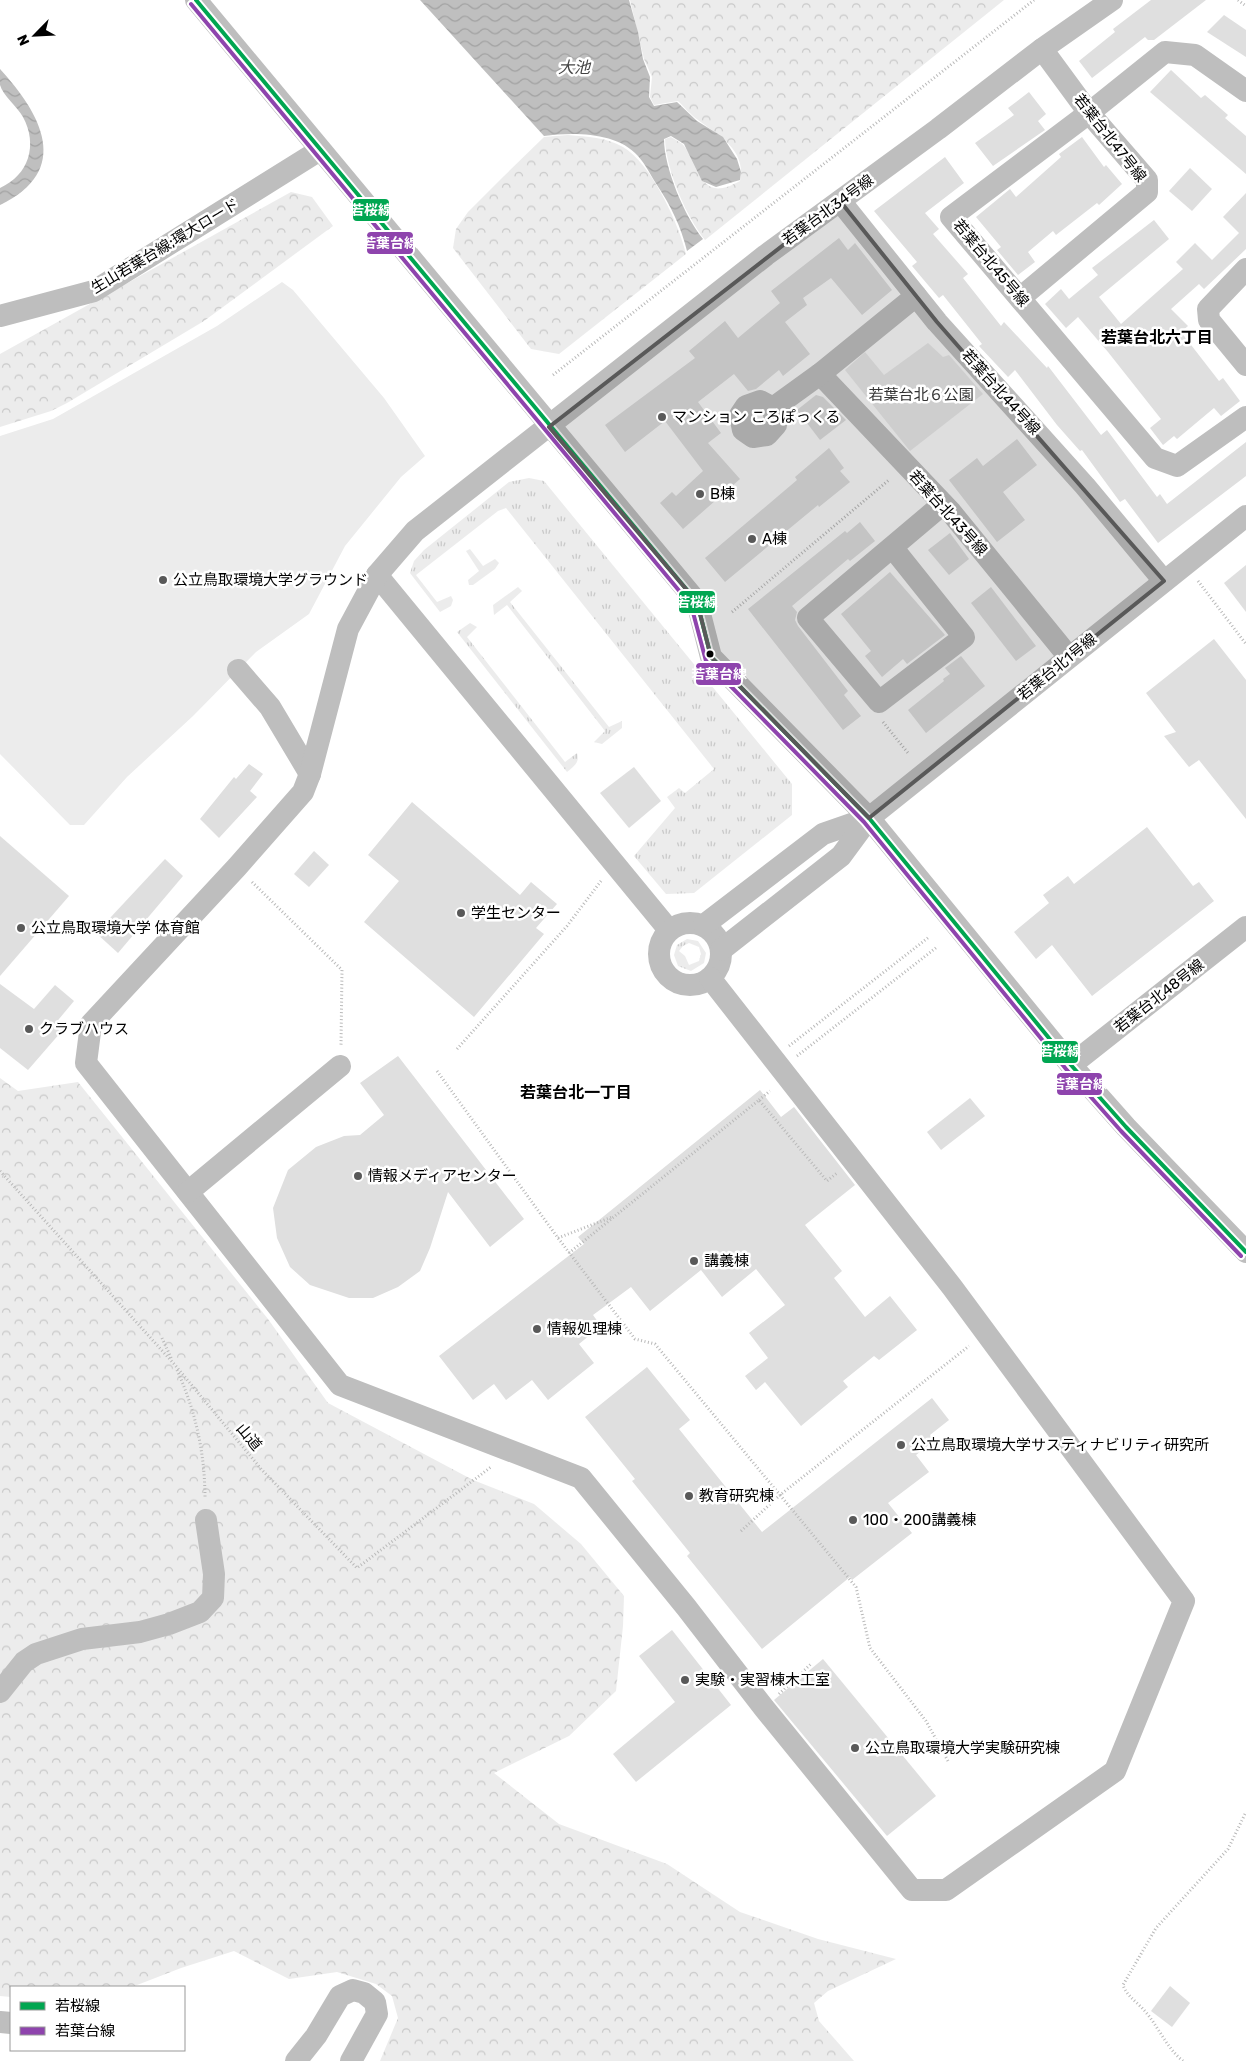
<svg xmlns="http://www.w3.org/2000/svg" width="1246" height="2061" viewBox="0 0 1246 2061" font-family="Rubik,'Noto Sans JP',sans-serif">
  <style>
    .grass { fill: url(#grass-tufts); fill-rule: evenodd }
    .forest { fill: url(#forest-crowns) }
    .green { fill: #ececec }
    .water { fill: url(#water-waves) }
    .building { fill: #dfdfdf }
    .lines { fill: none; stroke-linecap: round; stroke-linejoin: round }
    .path { stroke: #b9b9b9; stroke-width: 3; stroke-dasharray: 1 2.5; stroke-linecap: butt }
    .minor { stroke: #bebebe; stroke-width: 22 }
    .bus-1-casing { stroke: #fff; stroke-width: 8 }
    .bus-2-casing { stroke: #fff; stroke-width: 8 }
    .bus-1 { stroke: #00a651; stroke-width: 4 }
    .bus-2 { stroke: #8e44ad; stroke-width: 4 }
    .marked { fill: #595959; fill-opacity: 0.2; stroke: #595959; stroke-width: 4; stroke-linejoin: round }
    .poi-dot { fill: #595959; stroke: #fff; stroke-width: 2 }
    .bus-dot { fill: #000; stroke: #fff; stroke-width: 2 }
    .labels { text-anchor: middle; stroke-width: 5; stroke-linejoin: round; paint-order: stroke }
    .street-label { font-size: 15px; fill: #000; stroke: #fff }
    .park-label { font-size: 15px; fill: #333; stroke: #fff }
    .poi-label { font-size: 15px; fill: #000; stroke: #fff; text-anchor: start }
    .water-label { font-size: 16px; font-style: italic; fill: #444; stroke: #fff }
    .neighbourhood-label { font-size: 16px; font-weight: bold; fill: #000; stroke: #fff }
    .line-badge { stroke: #fff; stroke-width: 2 }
    .badge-label { font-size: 14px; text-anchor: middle; font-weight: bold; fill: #fff }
  </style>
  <defs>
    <pattern id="grass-tufts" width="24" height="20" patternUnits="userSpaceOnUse" patternTransform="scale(1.25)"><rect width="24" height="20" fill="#ececec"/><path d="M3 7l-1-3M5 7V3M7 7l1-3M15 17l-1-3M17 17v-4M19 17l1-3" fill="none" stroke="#c9c9c9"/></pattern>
    <pattern id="forest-crowns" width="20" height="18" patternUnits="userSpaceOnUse" patternTransform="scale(1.25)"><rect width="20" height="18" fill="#ececec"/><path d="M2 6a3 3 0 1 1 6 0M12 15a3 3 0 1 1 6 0" fill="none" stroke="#c9c9c9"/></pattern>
    <pattern id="water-waves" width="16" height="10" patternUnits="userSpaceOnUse" patternTransform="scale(1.25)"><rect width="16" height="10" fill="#bfbfbf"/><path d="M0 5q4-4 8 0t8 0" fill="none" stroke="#a2a2a2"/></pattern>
  </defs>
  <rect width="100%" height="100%" fill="#fff"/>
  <g class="grass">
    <path d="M529,478L544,481L792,784V815L694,893L666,894L634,856L675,808L667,797L679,788L685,793L714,769L506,508L498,511L416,575L437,602L451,596L453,600L451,606L440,612L410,573L414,561L424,550L509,482Z"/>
    <path d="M470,549L483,566L495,559L499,563L495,569L473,585H469L468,580L479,571L466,551Z"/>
    <path d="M518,587L522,591L510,602L609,727L622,721V728L602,744L594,742L605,731L507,605L494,615L493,605Z"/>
    <path d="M470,623L477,627L467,637L565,762L577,753C580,763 574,766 567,772L457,632Z"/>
    <path d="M687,939L698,941L706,953L704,963L691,971L678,966L674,955L677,945ZM689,943L699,947L701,954L699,961L689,965L685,956L679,951L683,946Z"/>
  </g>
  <g class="forest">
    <path d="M630,0H1004L705,240C686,216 666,170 665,139L671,137C675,140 681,142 684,146C702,168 699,204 740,181C747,150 718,135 698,120C691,115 684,107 678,101L654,105L650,97L652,77L644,59Z"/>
    <path d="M568,135C587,137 606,137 623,147C651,163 679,224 686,254L559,354L531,349L453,248L456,229L468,212L504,176L544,137Z"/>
    <path d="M291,192L312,197L333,226L204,321L67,403L51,411L0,427V354Z"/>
    <path d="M0,1078L18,1091L78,1082L268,1319L328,1403L473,1480L534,1504L581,1544L624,1596L623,1626L616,1691L569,1736L494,1773L559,1824L667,1864L740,1912L818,1939L896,1959L828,1991L814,2003L819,2021L854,2061H380L398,2018L392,1996L376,1984L337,1972L289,1979L234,1951L181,1968L132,1987H11V1997L0,1996Z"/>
  </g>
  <g class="green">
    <path d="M282,282L293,290L384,398L425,456L401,477L345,546L309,614L256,652L193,716L127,777L84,825H70L0,754V436L53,419L217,326Z"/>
    <path d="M928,343L943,357L949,355L983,394L910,451L845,370L865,352L884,375Z"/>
  </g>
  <g class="water">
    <path d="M420,0H629L638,32L643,59L650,77L649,97L654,106L677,102L697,121L723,137L737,159L741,172L740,180L716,187L702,181L684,144L671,136L664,139C664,168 685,217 703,239L687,251C681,227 671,206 657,185C651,176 646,165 638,156C617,132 573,132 544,136Z"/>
    <path d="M0,69C41,114 73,170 0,205V188C29,175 38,145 23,117C17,106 3,96 0,85C0,80 0,74 0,69Z"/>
  </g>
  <g class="building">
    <path d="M1151,0H1206L1154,40H1148L1145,37L1092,78L1079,61L1115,32L1113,29Z"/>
    <path d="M1224,15L1246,30V57L1207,32Z"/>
    <path d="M1171,70L1201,98L1205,95L1228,115L1225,118L1246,136V174L1150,92Z"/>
    <path d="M1029,92L1046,114L1038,121L1045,130L993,166L975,143L1014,115L1008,108Z"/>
    <path d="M1082,137L1104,167L1106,165L1122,184L1099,205L1097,203L1056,235L1053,231L1028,252L1035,262L1018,275L997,250L1001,247L976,217L1010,189L1016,197L1061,157L1059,154Z"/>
    <path d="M945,157L964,183L925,213L939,229L933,234L968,274L963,278L1001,326L1004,322L1047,368L1048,366L1101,435L1107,430L1157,497L1160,494L1167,504L1246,442V476L1158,543L1125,499L1120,502L1082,450L1080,451L1057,425L1015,370L1008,377L979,346L982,344L943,295L939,298L912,266L917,262L874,211Z"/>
    <path d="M1190,168L1212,189L1192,211L1169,191Z"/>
    <path d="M1246,193V249L1204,289L1199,284L1171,309L1188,326L1181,332L1219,381L1223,378L1240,401L1221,416L1214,408L1177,439L1174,436L1163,445L1150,428L1161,419L1108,352L1078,317L1066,328L1045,304L1061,289L1069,299L1098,275L1092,268L1154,220L1169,239L1099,297L1121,324L1183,269L1176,262L1195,243L1212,260L1239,233L1223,217Z"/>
    <path d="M839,238L848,250L855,243L892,290L862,315L831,278L803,298L807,305L785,322L810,354L783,376L779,370L756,389L748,391L734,374L698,402L721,433L708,443L740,479L683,529L660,503L672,492L676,496L703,471L665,421L625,452L605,425L695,358L689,351L725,321L738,338L780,303L771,291Z"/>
    <path d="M816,395L823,397L846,420L820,440L797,410Z"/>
    <path d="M1017,439L1037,465L1003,492L1025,520L997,542L949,480L977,458L983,466Z"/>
    <path d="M829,448L844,468L840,471L850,482L819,507L818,505L725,582L705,558L797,480L795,477Z"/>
    <path d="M860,522L875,541L850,561L848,559L792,606L797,612L795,620L798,626L848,691L844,695L861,716L843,730L748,609L845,531L847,533Z"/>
    <path d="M950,533L969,559L949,575L928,550Z"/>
    <path d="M1246,565V612L1224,583Z"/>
    <path d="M890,572L945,635L907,664L903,659L882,677L865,656L871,651L841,614Z"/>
    <path d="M991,587L1036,646L1016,661L971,603Z"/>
    <path d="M1214,639L1246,680V819L1199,760L1189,767L1164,736L1176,732L1146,693Z"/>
    <path d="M961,656L985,686L926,733L908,710L944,681L943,679L950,674L945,668Z"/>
    <path d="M249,764L263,774L250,791L257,797L219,838L200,819L234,777L236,779Z"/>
    <path d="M634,767L661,801L629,828L600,793Z"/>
    <path d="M412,802L520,895L531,882L557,904L536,928L544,934L474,1017L364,922L399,881L368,855Z"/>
    <path d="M1147,827L1193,886L1199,882L1214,901L1092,996L1052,945L1036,959L1014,932L1049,903L1043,895L1068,876L1074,884Z"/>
    <path d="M0,836L69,896L0,976Z"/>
    <path d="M314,851L329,865L309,887L294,874Z"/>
    <path d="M165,859L183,876L118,953L96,933Z"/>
    <path d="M0,984L34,1009L55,985L74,1001L54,1025L61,1032L28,1070L0,1048Z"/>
    <path d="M398,1056L524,1219L490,1247L448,1192L430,1248L420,1271L398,1287L373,1298H349L310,1285L290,1267L277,1238L273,1208L288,1170L316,1147L344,1136L360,1135L384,1115L360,1083Z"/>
    <path d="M760,1090L781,1117L794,1107L855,1185L805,1225L842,1271L834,1278L865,1317L890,1296L917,1330L879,1360L874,1356L843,1381L848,1387L801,1426L765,1382L756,1390L745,1376L768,1358L749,1333L785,1305L756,1269L722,1297L701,1270L650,1311L631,1287L593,1315L601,1326L579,1344L594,1363L548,1400L532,1380L506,1400L494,1384L473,1400L439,1356L584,1244L578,1237Z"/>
    <path d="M970,1098L985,1116L941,1150L927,1132Z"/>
    <path d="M647,1367L690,1420L679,1429L762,1532L932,1398L949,1420L930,1435L934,1441L916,1455L929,1472L888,1503L912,1533L852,1580L850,1577L762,1649L687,1556L690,1553L632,1481L635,1479L585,1417Z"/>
    <path d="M672,1630L731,1705L636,1782L613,1754L675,1702L639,1656Z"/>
    <path d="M823,1659L936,1796L887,1836L774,1700Z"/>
    <path d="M1170,1986L1190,2003L1172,2027L1151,2011Z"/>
  </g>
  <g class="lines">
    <g class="path">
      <path d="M1238,0L1246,6"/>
      <path d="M553,375L1034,0"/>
      <path d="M1198,581L1246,644"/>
      <path d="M732,612L890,479"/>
      <path d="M883,722L908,753"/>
      <path d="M252,882L342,970L341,1045"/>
      <path d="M789,1046L929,937"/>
      <path d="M457,1049L567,926L601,881"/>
      <path d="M797,1056L937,947"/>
      <path d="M437,1071L558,1238L635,1339L655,1344L780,1495L740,1532"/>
      <path d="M759,1100L770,1091"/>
      <path d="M0,1171L175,1365L262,1470L357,1568L491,1467"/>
      <path d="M558,1238L612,1217"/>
      <path d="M569,1253L759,1100L827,1181L837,1173"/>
      <path d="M162,1338L172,1360"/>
      <path d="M177,1370C196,1412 205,1454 205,1499"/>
      <path d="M779,1694L812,1663"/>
      <path d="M948,1761L926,1721L870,1648L856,1587L780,1495L969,1346"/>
      <path d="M1183,2061C1165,2047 1157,2022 1140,2006C1133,1999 1126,1994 1123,1985L1156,1928L1228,1849L1246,1812"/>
    </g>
    <g class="minor">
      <path d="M196,0L697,602L711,657L869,818L1071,1065L1126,1127L1246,1252"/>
      <path d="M1246,91L1195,55L1165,52L1089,113L951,217L1155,458L1177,466L1246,417"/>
      <path d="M840,201L937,322L1085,486L1164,581"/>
      <path d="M1246,269L1208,309L1209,320L1246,365"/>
      <path d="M1020,298L1147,192V180L1089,113L1042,49"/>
      <path d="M0,316L94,291L320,150"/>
      <path d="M820,374L950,511L1069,657"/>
      <path d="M773,408L760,401L746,406L740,415L743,430L753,437L767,435L776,425L773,408L820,374L916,296"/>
      <path d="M892,547L964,637L879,702L808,618L943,504"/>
      <path d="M377,575L669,930"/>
      <path d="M238,670L270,707L310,774"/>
      <circle cx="690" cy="954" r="31"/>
      <path d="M704,925L823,834L869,818"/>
      <path d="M721,950L841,856L869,818L1246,516"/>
      <path d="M710,978L952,1287L1184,1601L1115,1771L946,1890H912L764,1708L686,1607L581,1478L340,1385L86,1063L91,1024L237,867L303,792L310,774L348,629L377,575L415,531L766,255L938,129L1042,49L1112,0"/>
      <path d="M1071,1065L1246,927"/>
      <path d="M188,1192L340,1066"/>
      <path d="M0,1692L24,1662L36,1654L82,1639L140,1632L169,1624L200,1612L213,1598L214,1574L206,1520"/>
      <path d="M0,2022L11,2023"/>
      <path d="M296,2061L316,2036L340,1996L353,1990L364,1993L375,2002L377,2014L351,2061"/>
    </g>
    <g class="bus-1-casing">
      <path id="bus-1" d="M196,0L697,602L711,657L869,818L1071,1065L1126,1127L1246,1252"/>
    </g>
    <g class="bus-2-casing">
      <path id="bus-2" d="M191,4L691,605L706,661L864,822L1066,1069L1121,1131L1241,1256"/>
    </g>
    <use href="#bus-1" class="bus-1"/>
    <use href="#bus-2" class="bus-2"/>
  </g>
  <path class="marked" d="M840,201L937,322L1164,581L869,818L711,657L697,602L549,427Z"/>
  <g class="poi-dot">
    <circle cx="662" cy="417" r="5"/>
    <circle cx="700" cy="494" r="5"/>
    <circle cx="752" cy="539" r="5"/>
    <circle cx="163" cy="580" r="5"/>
    <circle cx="461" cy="913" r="5"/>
    <circle cx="21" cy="928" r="5"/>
    <circle cx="29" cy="1029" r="5"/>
    <circle cx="358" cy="1176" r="5"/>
    <circle cx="694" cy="1261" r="5"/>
    <circle cx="537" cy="1329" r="5"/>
    <circle cx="901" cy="1445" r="5"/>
    <circle cx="689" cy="1496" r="5"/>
    <circle cx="853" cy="1520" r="5"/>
    <circle cx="685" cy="1680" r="5"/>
    <circle cx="855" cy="1748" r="5"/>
  </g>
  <circle class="bus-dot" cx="710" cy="654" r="4.5"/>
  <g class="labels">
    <g class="street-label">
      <text transform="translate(1110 138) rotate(52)" y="5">若葉台北47号線</text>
      <text transform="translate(828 210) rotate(-36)" y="5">若葉台北34号線</text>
      <text transform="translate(165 246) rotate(-31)" y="5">生山若葉台線;環大ロード</text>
      <text transform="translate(991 263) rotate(50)" y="5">若葉台北45号線</text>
      <text transform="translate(1001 392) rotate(48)" y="5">若葉台北44号線</text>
      <text transform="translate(948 513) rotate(48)" y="5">若葉台北43号線</text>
      <text transform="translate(1057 667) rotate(-39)" y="5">若葉台北1号線</text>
      <text transform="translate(1159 996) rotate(-38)" y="5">若葉台北48号線</text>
      <text transform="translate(249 1437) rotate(50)" y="5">山道</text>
    </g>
    <g class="park-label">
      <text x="921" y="400">若葉台北６公園</text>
    </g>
    <g class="poi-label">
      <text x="672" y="422">マンション ころぽっくる</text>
      <text x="710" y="499">B棟</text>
      <text x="762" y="544">A棟</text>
      <text x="173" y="585">公立鳥取環境大学グラウンド</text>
      <text x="471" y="918">学生センター</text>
      <text x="31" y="933">公立鳥取環境大学 体育館</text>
      <text x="39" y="1034">クラブハウス</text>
      <text x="368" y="1181">情報メディアセンター</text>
      <text x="704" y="1266">講義棟</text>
      <text x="547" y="1334">情報処理棟</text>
      <text x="911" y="1450">公立鳥取環境大学サスティナビリティ研究所</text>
      <text x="699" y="1501">教育研究棟</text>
      <text x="863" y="1525">100・200講義棟</text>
      <text x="695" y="1685">実験・実習棟木工室</text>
      <text x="865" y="1753">公立鳥取環境大学実験研究棟</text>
    </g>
    <g class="water-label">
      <text x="574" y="73">大池</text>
    </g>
    <g class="neighbourhood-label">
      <text x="1157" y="343">若葉台北六丁目</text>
      <text x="576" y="1098">若葉台北一丁目</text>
    </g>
  </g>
  <g class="line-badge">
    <rect x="352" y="198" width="38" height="24" rx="5" fill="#00a651"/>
    <rect x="366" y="231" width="48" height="24" rx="5" fill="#8e44ad"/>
    <rect x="678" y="590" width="38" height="24" rx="5" fill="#00a651"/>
    <rect x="695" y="662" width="47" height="24" rx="5" fill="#8e44ad"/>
    <rect x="1041" y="1040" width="38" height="24" rx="5" fill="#00a651"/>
    <rect x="1056" y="1072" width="47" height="24" rx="5" fill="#8e44ad"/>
  </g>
  <g class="badge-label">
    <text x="371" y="215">若桜線</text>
    <text x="390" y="248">若葉台線</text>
    <text x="697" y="607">若桜線</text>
    <text x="719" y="679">若葉台線</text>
    <text x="1060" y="1056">若桜線</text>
    <text x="1079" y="1089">若葉台線</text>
  </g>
  <rect x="10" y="1986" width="175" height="65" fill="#ffffff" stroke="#999999"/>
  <rect x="20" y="2002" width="25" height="8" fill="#00a651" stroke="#999999"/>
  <text x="55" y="2011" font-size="15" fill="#000000">若桜線</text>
  <rect x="20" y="2027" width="25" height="8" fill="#8e44ad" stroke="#999999"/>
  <text x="55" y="2036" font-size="15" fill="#000000">若葉台線</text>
  <g transform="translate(35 35) rotate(246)" stroke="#ffffff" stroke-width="4" paint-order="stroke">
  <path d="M0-4L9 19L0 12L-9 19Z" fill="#000000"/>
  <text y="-8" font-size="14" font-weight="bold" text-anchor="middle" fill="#000000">N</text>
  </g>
</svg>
